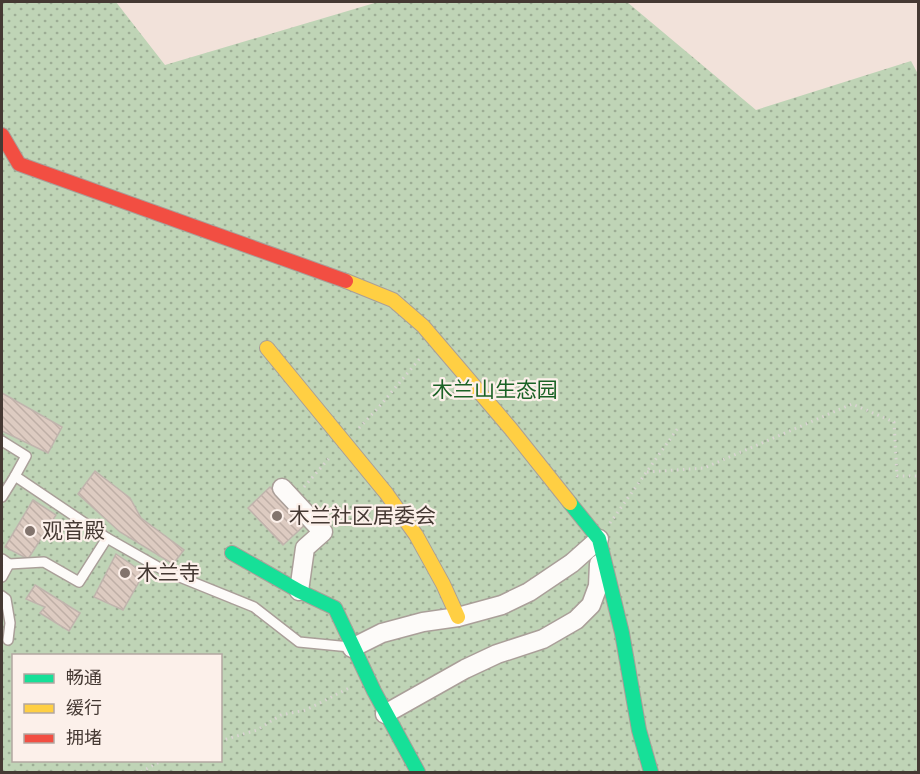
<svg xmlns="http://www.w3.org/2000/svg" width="920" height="774" viewBox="0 0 920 774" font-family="'Source Sans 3','Noto Sans SC',sans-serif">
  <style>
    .park { fill: url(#park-dots); fill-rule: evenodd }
    .building { fill: url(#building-back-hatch); stroke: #c0b4ad; stroke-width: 1.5 }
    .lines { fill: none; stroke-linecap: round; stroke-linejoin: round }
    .lane-casing { stroke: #aa9f99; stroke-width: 12 }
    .street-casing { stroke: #aa9f99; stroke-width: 21 }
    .fast-casing { stroke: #aa9f99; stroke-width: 16 }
    .slow-casing { stroke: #aa9f99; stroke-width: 16 }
    .jam-casing { stroke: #aa9f99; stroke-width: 16 }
    .path { stroke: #d9d4d2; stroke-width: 3; stroke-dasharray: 1.5 4.5; stroke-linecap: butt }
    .lane { stroke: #fdfbf9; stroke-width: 9 }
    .street { stroke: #fdfbf9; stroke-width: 18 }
    .fast { stroke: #16e098; stroke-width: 14 }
    .slow { stroke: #ffcf43; stroke-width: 14 }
    .jam { stroke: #f24e42; stroke-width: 14 }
    .poi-dot { fill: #82746d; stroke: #fcf0ea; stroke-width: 2 }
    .labels { text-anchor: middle; stroke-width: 4.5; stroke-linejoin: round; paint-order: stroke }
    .park-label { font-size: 21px; fill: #1a6225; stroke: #fcf0ea }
    .poi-label { font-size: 21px; fill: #453933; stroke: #fcf0ea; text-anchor: start }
  </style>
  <defs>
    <pattern id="park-dots" width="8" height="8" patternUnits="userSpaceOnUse" patternTransform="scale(1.5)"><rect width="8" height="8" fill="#bfd4b6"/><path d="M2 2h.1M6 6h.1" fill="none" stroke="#9dad95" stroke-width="1.8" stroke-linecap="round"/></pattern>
    <pattern id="building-back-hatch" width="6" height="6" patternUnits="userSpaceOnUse" patternTransform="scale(1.5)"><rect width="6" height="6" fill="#ddcbc1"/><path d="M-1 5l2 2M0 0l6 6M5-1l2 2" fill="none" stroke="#bfafa6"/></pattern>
  </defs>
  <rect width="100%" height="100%" fill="#f2e2da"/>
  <path class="park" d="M2,2H116L165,65L378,2H627L756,110L911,61L918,74V772H2ZM14,656H220V760H14Z"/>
  <g class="building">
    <path d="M2,393L62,427L48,453L2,431Z"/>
    <path d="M95,471L130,498L141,518L184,550L173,564L120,532L78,494Z"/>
    <path d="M270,487L306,524L283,545L248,508Z"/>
    <path d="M33,500L56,515L28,559L5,547Z"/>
    <path d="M116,554L144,573L123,610L94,597Z"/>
    <path d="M35,585L80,613L69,631L40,613L45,607L26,599Z"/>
  </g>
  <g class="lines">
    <g class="lane-casing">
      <g id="lane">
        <path d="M2,441L26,456L15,476"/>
        <path d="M2,497L15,476L107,538L165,571L254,607L299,642L350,647"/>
        <path d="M2,559L9,564L2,577"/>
        <path d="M9,564L44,562L79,582L107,538"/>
        <path d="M2,596L6,599L10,623L8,640"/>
      </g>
    </g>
    <g class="street-casing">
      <g id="street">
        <path d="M282,488L323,532L305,548L299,591"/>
        <path d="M352,648L382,633L423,622L458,617L502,605L529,592L572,563L599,539"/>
        <path d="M385,714L465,669L497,654L543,639L576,620L591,605L598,586L599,564"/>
      </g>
    </g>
    <g class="fast-casing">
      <g id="fast">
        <path d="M570,503L599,539L622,633L639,730L651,772"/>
        <path d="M232,553L299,591L335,608L374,691L418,772"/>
      </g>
    </g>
    <g class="slow-casing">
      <g id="slow">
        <path d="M346,281L393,300L423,326L511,429L570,503"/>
        <path d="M267,348L386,493L416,535L443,584L458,617"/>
      </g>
    </g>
    <g class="jam-casing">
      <path id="jam" d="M2,135L19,164L346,281"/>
    </g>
    <g class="path">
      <path d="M359,428L378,408L422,356"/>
      <path d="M647,472L704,468L852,404L894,422L897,476H918"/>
      <path d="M304,487L331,456"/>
      <path d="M610,523L678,428"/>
      <path d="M220,741L257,730L281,715L306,710L351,687"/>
      <path d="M141,772L163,760"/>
    </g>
    <use href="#lane" class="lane"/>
    <use href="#street" class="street"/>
    <use href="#fast" class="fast"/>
    <use href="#slow" class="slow"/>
    <use href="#jam" class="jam"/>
  </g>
  <g class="poi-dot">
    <circle cx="277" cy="516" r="6"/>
    <circle cx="30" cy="531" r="6"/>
    <circle cx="125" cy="573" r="6"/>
  </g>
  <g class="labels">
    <g class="park-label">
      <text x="495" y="397">木兰山生态园</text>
    </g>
    <g class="poi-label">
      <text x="289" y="523">木兰社区居委会</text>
      <text x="42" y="538">观音殿</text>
      <text x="137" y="580">木兰寺</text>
    </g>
  </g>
  <rect width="920" height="774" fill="none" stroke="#453933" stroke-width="6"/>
  <rect x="12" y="654" width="210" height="108" fill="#fcf0ea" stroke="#b3a7a1" stroke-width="1.5"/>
  <rect x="24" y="674" width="30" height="9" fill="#16e098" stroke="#b3a7a1" stroke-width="1.5"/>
  <text x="66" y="684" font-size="18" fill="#453933">畅通</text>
  <rect x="24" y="704" width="30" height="9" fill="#ffcf43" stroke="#b3a7a1" stroke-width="1.5"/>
  <text x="66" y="714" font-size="18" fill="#453933">缓行</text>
  <rect x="24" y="734" width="30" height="9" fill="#f24e42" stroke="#b3a7a1" stroke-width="1.5"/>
  <text x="66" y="744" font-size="18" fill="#453933">拥堵</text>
</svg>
